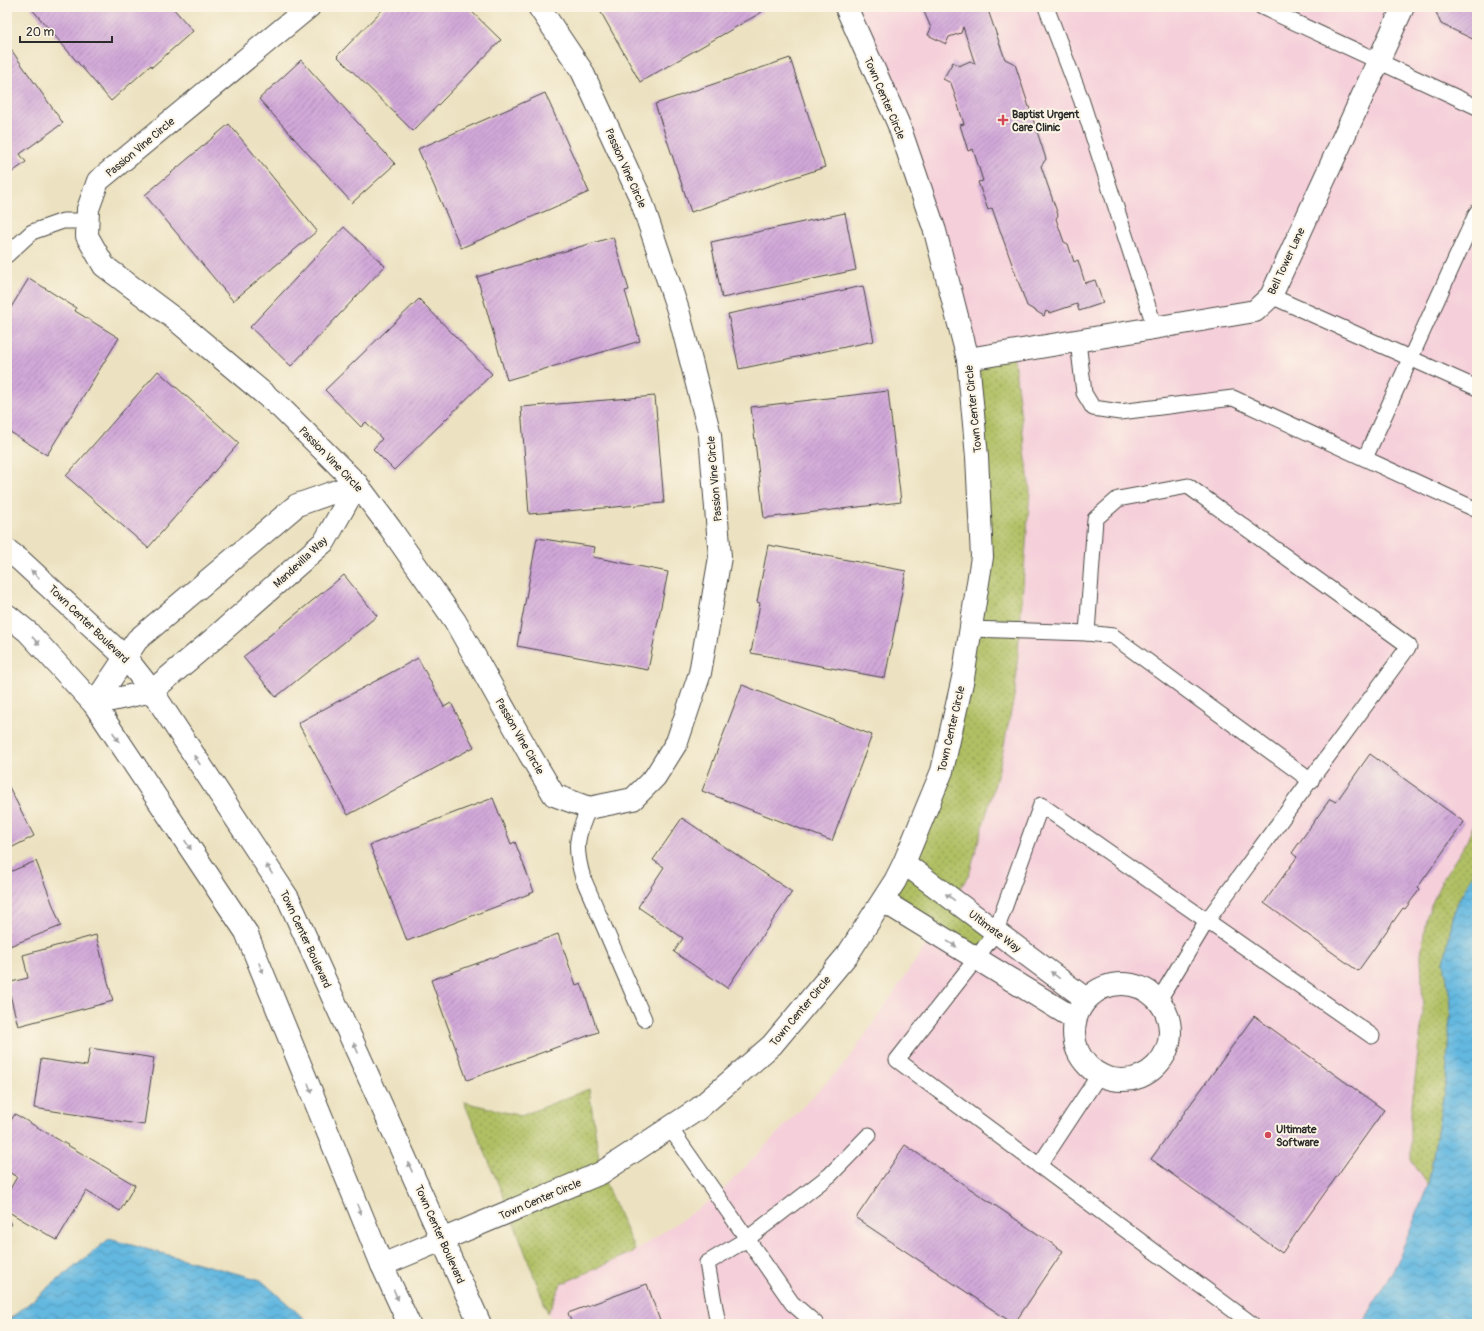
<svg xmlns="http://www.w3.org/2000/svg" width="1484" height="1331" viewBox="0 0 1484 1331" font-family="Pangolin,sans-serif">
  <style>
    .built { fill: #f5cfda }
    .grass { fill: url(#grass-dots); stroke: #6e7647 }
    .water { fill: url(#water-waves); stroke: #477286 }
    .building { fill: url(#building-hatch) }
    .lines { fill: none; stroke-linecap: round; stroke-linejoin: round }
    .service-casing { stroke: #484642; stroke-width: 17 }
    .minor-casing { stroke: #484642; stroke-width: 24 }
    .tertiary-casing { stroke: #484642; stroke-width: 24 }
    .service { stroke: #fff; stroke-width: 15 }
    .minor { stroke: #fff; stroke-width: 22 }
    .tertiary { stroke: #fff; stroke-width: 22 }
    .oneway { fill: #a0a0a0 }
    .poi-dot { fill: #d1495b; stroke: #fcf5e5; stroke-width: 1.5 }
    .labels { text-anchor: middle; stroke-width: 4; stroke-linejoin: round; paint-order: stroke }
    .street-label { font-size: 11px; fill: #2b2b2b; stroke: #fcf5e5 }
    .poi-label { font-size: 11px; font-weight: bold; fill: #2b2b2b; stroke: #fcf5e5; text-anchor: start }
  </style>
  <defs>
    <pattern id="grass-dots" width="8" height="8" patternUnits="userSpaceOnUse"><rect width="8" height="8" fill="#b0c063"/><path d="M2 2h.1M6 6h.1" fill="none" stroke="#8f9c52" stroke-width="1.8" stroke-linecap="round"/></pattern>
    <pattern id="water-waves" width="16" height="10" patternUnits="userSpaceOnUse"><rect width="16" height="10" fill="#63b8e0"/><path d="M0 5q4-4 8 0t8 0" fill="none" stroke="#5296b6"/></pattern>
    <pattern id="building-hatch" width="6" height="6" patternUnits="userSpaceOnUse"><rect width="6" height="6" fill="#d1a8d9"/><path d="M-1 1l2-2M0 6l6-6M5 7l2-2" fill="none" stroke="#aa89b0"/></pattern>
  </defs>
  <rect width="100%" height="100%" fill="#fcf5e5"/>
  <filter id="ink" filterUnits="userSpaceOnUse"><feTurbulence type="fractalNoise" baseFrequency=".025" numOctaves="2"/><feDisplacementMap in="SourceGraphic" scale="8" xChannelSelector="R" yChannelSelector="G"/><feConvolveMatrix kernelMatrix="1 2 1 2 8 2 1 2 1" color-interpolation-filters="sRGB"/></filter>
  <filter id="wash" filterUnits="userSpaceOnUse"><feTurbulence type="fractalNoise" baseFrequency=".012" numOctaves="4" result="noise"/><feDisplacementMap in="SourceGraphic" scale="16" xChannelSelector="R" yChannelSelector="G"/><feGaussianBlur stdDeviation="0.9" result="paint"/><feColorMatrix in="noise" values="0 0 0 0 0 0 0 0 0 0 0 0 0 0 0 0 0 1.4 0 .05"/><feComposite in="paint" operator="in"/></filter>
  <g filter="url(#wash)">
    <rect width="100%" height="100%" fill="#ece2c1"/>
    <path class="built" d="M846,7H1477V869L1473,874L1428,1185L1398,1261L1363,1324H552L548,1313L561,1284L635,1251L717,1196L849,1059L926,945L953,899L969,875L999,769L1015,692L1030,491L1013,352L968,359L935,231Z"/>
    <g class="grass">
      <path d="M1013,352L1030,491L1015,692L999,769L969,875L953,899L996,931L976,959L883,901L942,771L982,557L968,359Z"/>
      <path d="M1477,817V869L1473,874L1455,907L1444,962L1451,1003L1446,1080L1428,1185L1411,1160V1112L1423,1013L1421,954L1426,918L1441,882L1466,843Z"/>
      <path d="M589,1089L601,1173L635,1251L561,1284L548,1313L510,1212L464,1102L521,1116Z"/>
    </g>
    <g class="water">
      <path d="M1477,869V1324H1363L1398,1261L1428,1185L1446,1080L1451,1003L1444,962L1455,907L1473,874Z"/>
      <path d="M109,1239L261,1280L310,1324H7V1321Z"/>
    </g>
    <g id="blocks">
      <g class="building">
        <path d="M30,7H172L193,31L152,67L151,65L111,101Z"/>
        <path d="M385,7H467L501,40L413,131L337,56Z"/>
        <path d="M598,7H760L762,12L640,82Z"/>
        <path d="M922,7H992L989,13L1005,59L1015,64L1046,159L1041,166L1058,215L1056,219L1064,242L1068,244L1074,262L1078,260L1085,283L1095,280L1103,303L1079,311L1077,304L1050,313L1046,311L1044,316L1027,306L992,208L988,210L978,182L983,181L973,149L968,151L960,125L964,124L951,83L943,79L953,62L959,66L970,61L975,64L963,27L961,33L949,37L946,44L928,35L931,28Z"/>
        <path d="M1434,7H1477V41L1441,24Z"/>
        <path d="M7,44L63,123L20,154L26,162L7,176Z"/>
        <path d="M790,58L825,167L691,212L655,104Z"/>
        <path d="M301,60L395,164L352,203L259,99Z"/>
        <path d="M545,93L589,192L461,248L418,149Z"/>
        <path d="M229,124L317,231L233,301L145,195Z"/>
        <path d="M845,213L856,270L722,298L711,242Z"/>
        <path d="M344,227L385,266L291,366L250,327Z"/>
        <path d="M613,237L629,290L625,291L640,341L507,380L477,277Z"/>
        <path d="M29,278L76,308L75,311L119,338L47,455L7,430V314Z"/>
        <path d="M863,286L874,341L739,369L728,314Z"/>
        <path d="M419,299L492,374L394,470L373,449L382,439L366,422L361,427L325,390Z"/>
        <path d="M158,371L239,443L148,548L66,476Z"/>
        <path d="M888,391L901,502L764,518L751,407Z"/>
        <path d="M655,396L664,503L529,514L521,407Z"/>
        <path d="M537,538L595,547L593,557L668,572L648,670L517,646Z"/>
        <path d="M768,545L906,571L885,678L751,653L760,603L757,602Z"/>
        <path d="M344,575L377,616L276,697L243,657Z"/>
        <path d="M418,658L444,707L451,703L474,747L348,815L298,723Z"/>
        <path d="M742,685L872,735L832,841L702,791Z"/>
        <path d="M1370,754L1464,822L1418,887L1420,889L1405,909L1403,908L1358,971L1264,903L1297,857L1292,853L1330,799L1336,802Z"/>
        <path d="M7,783L34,836L7,850Z"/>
        <path d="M493,798L511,844L515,842L534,892L407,941L370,845Z"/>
        <path d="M682,818L792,892L727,988L674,952L683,938L638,907L664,867L653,860Z"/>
        <path d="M36,861L61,926L7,947V873Z"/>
        <path d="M558,934L576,985L581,983L598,1032L467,1080L431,980Z"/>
        <path d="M96,935L113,1001L18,1026L7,983L28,978L23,955Z"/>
        <path d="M1254,1016L1384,1110L1282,1253L1151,1159Z"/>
        <path d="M90,1048L154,1058L144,1125L34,1108L41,1059L87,1066Z"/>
        <path d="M15,1114L135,1185L120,1211L86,1191L57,1240L7,1211V1194L17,1177L7,1171V1127Z"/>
        <path d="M905,1145L1063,1251L1014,1324L856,1218Z"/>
        <path d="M7,1221L12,1224L7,1230Z"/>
        <path d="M647,1284L661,1324H572L568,1313Z"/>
      </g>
    </g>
  </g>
  <g filter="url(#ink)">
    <use href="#blocks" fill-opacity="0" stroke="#484642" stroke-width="1"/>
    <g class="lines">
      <g class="service-casing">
        <g id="service">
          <path d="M1046,7L1081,99L1155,328"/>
          <path d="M1262,7L1477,107"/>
          <path d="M7,255L32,232L63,221H88"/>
          <path d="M1271,296L1477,388"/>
          <path d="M1078,341L1084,393L1093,408L1120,412L1233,398L1477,510"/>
          <path d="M1365,458L1477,212"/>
          <path d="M971,629L1087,633L1095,519L1118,499L1188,486L1409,646L1206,922L1159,1000"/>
          <path d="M1087,633L1113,636L1311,781"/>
          <path d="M589,808C576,836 574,848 583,878L644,1019"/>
          <path d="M670,1128L792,1303L816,1324"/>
          <path d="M1039,1166L1099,1075"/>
          <path d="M718,1324L707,1263L747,1239L830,1175L869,1135"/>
          <path d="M1252,1324L897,1060L976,959L996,931L1041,805L1372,1036"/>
        </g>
      </g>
      <g class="minor-casing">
        <g id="minor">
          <path d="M309,7L98,181L88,209L87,236L104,266L176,320L281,408L357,484L390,528L455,621L529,753L554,795L589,808L633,799L655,777L677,742L700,673L720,557L710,435L678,310L640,197L582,71L539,7"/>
          <path d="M968,359L1255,311L1271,296L1403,7"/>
          <path d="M357,484L325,541L211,641L152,691L94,704L137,640L297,505Z"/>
          <path d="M904,863L1086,999"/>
          <path d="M883,901L1075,1019"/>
          <circle cx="1122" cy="1032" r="48"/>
        </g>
      </g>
      <g class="tertiary-casing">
        <g id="tertiary">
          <path d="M7,550L20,560L126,658L152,691L288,898L480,1324"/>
          <path d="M7,615L28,632L94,704L246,932L382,1265L409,1324"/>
          <path d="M382,1265L601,1173L698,1109L772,1045L848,954L895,881L904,863L942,771L963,678L982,557L977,457L968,359L935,231L898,123L846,7"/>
        </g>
      </g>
      <use href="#service" class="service"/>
      <use href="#minor" class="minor"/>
      <use href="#tertiary" class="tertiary"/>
    </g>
    <defs><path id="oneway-solid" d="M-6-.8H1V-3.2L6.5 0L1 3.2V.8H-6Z"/></defs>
    <g class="oneway">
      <use href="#oneway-solid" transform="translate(35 574) rotate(-137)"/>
      <use href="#oneway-solid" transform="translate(36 641) rotate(47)"/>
      <use href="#oneway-solid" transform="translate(116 737) rotate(56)"/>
      <use href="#oneway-solid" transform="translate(197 760) rotate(-123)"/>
      <use href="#oneway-solid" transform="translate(188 845) rotate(56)"/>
      <use href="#oneway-solid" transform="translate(269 869) rotate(-123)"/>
      <use href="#oneway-solid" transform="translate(950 897) rotate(-144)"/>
      <use href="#oneway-solid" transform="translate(952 944) rotate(32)"/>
      <use href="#oneway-solid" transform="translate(261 968) rotate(68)"/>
      <use href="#oneway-solid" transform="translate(1055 975) rotate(-143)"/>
      <use href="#oneway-solid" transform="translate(356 1048) rotate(-114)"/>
      <use href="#oneway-solid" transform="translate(310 1088) rotate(68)"/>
      <use href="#oneway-solid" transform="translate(410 1167) rotate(-114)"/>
      <use href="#oneway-solid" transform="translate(359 1209) rotate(68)"/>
      <use href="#oneway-solid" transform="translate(396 1295) rotate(66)"/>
    </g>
  </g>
  <g class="poi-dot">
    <path d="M1001 114h4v4h4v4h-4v4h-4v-4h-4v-4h4z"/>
    <circle cx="1268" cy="1135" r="4"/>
  </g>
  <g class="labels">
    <g class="street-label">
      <text transform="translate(885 98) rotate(67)" y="4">Town Center Circle</text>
      <text transform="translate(140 147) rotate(-40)" y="4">Passion Vine Circle</text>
      <text transform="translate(626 168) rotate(66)" y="4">Passion Vine Circle</text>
      <text transform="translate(1286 261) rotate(-65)" y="4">Bell Tower Lane</text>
      <text transform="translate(973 409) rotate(-96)" y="4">Town Center Circle</text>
      <text transform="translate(331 459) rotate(46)" y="4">Passion Vine Circle</text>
      <text transform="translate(714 479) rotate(-95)" y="4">Passion Vine Circle</text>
      <text transform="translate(300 562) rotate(-43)" y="4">Mandevilla Way</text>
      <text transform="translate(89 624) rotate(44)" y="4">Town Center Boulevard</text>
      <text transform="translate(951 729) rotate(-77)" y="4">Town Center Circle</text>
      <text transform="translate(520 736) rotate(60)" y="4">Passion Vine Circle</text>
      <text transform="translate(995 931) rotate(37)" y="4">Ultimate Way</text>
      <text transform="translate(306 939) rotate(65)" y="4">Town Center Boulevard</text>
      <text transform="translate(800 1011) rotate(-50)" y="4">Town Center Circle</text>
      <text transform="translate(540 1199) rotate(-23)" y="4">Town Center Circle</text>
      <text transform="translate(440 1234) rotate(66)" y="4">Town Center Boulevard</text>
    </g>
    <g class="poi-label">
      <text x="1012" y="118">Baptist Urgent<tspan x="1012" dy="13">Care Clinic</tspan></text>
      <text x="1276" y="1133">Ultimate<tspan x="1276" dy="13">Software</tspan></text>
    </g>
  </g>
  <rect width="1484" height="1331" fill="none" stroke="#fcf5e5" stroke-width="24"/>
  <path d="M20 36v6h92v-6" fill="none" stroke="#2b2b2b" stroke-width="2"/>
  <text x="26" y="36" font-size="12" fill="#2b2b2b" stroke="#fcf5e5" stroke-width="3" paint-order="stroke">20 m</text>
</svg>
